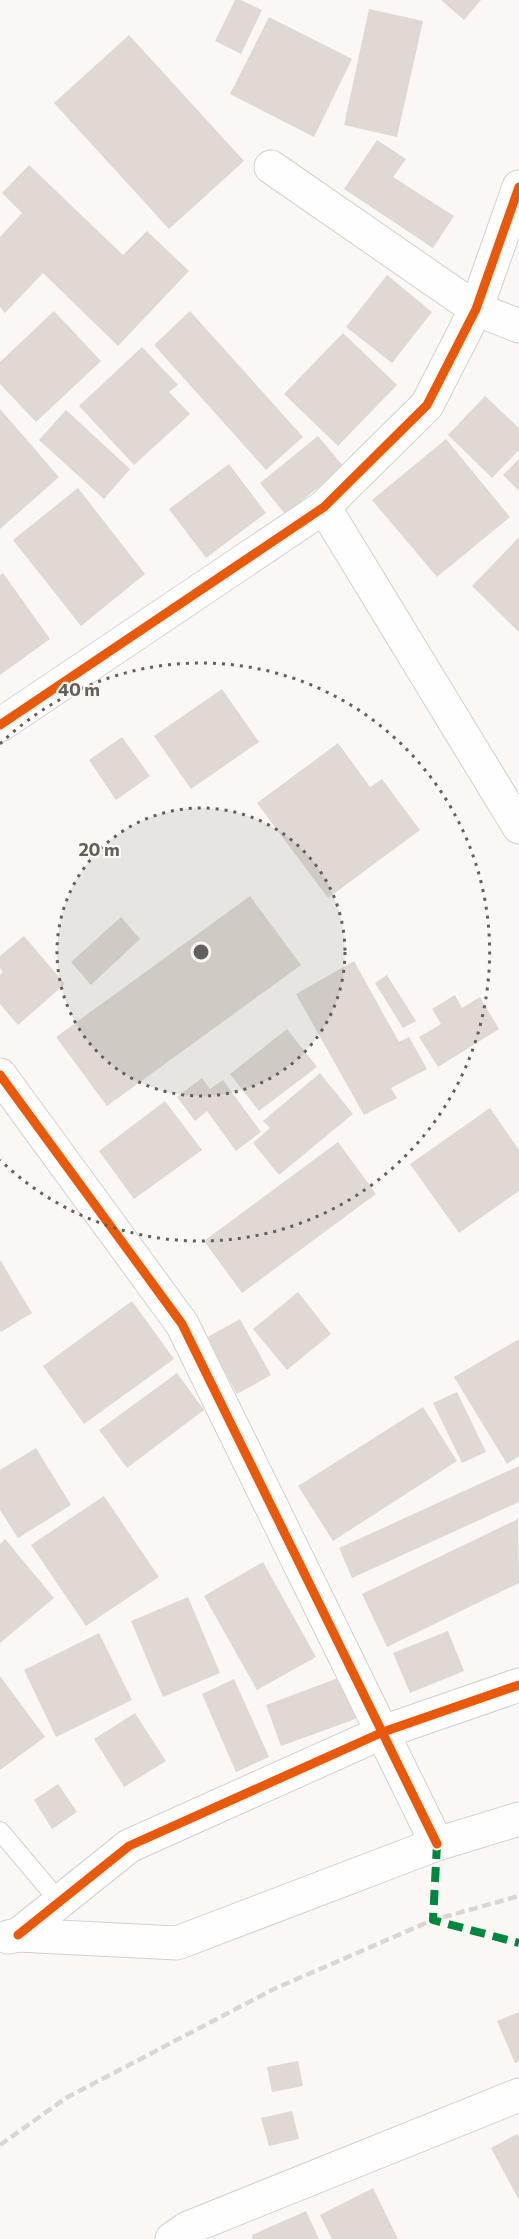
<svg xmlns="http://www.w3.org/2000/svg" width="519" height="2239" viewBox="0 0 519 2239" font-family="Commissioner,sans-serif">
  <style>
    .building { fill: #e0d9d3 }
    .lines { fill: none; stroke-linecap: round; stroke-linejoin: round }
    .service-casing { stroke: #d5d0cd; stroke-width: 20 }
    .minor-casing { stroke: #d5d0cd; stroke-width: 35 }
    .service { stroke: #fefefe; stroke-width: 18 }
    .minor { stroke: #fefefe; stroke-width: 33 }
    .rail { stroke: #d8d7d6; stroke-width: 4.5; stroke-dasharray: 9 4.5; stroke-linecap: butt }
    .quiet { stroke: #00873e; stroke-width: 8; stroke-dasharray: 15 8; stroke-linecap: butt }
    .cycleway-casing { stroke: #fdf7f2; stroke-width: 13 }
    .cycleway { stroke: #e8590c; stroke-width: 9 }
    .ring { fill: none; stroke: #635f5c; stroke-width: 3; stroke-dasharray: 3 6 }
    .centre { fill: #635f5c; stroke: #fdf7f2; stroke-width: 3 }
    .ring-label { font-size: 18px; text-anchor: middle; font-weight: bold; fill: #635f5c; stroke: #fdf7f2; stroke-width: 4.5; stroke-linejoin: round; paint-order: stroke }
  </style>
  <rect width="100%" height="100%" fill="#faf7f5"/>
  <g class="building">
    <path d="M235,0H241L262,10L241,54L215,41Z"/>
    <path d="M441,0H481L464,20Z"/>
    <path d="M369,9L423,21L397,137L344,125Z"/>
    <path d="M269,17L352,59L314,137L230,94Z"/>
    <path d="M129,35L244,161L169,229L54,103Z"/>
    <path d="M377,140L406,159L393,177L454,216L433,248L344,189Z"/>
    <path d="M29,165L123,255L147,231L189,271L118,346L43,273L5,313L0,307V237L22,213L2,193Z"/>
    <path d="M387,275L432,312L392,363L346,327Z"/>
    <path d="M54,311L101,361L36,422L0,384V362Z"/>
    <path d="M190,311L303,437L266,470L154,345Z"/>
    <path d="M343,333L397,385L338,446L284,394Z"/>
    <path d="M142,347L178,385L169,392L190,414L134,465L79,406Z"/>
    <path d="M485,396L519,428V450L492,478L448,435Z"/>
    <path d="M0,409L59,477L0,529Z"/>
    <path d="M66,410L130,469L104,499L39,440Z"/>
    <path d="M318,436L344,467L285,514L260,483Z"/>
    <path d="M446,439L510,517L437,577L372,500Z"/>
    <path d="M519,459V491L503,475Z"/>
    <path d="M229,464L266,513L206,558L169,509Z"/>
    <path d="M78,488L145,574L81,626L13,540Z"/>
    <path d="M519,537V632L472,586Z"/>
    <path d="M3,573L50,639L0,675V575Z"/>
    <path d="M222,689L259,742L191,789L154,736Z"/>
    <path d="M122,737L150,776L116,800L89,760Z"/>
    <path d="M338,743L370,787L382,779L420,830L328,898L257,803Z"/>
    <path d="M250,896L301,965L107,1106L56,1037Z"/>
    <path d="M121,917L140,939L91,985L71,962Z"/>
    <path d="M24,936L65,984L18,1025L0,1004V975L3,972L0,968V956Z"/>
    <path d="M354,961L399,1042L409,1037L427,1069L391,1088L397,1098L364,1115L296,994Z"/>
    <path d="M387,975L416,1021L403,1028L375,983Z"/>
    <path d="M455,995L462,1008L480,997L499,1029L438,1067L419,1037L441,1024L432,1009Z"/>
    <path d="M287,1029L317,1067L259,1111L230,1074Z"/>
    <path d="M320,1073L353,1114L279,1175L253,1143L270,1128L263,1121Z"/>
    <path d="M202,1078L210,1089L223,1080L261,1132L236,1151L207,1111L195,1121L177,1097Z"/>
    <path d="M165,1101L202,1150L134,1199L99,1151Z"/>
    <path d="M490,1108L519,1150V1191L459,1233L410,1164Z"/>
    <path d="M338,1142L376,1194L242,1293L204,1241Z"/>
    <path d="M0,1260L32,1313L1,1332L0,1330Z"/>
    <path d="M298,1292L331,1334L287,1370L253,1329Z"/>
    <path d="M132,1301L174,1359L84,1424L43,1366Z"/>
    <path d="M240,1319L271,1375L237,1394L206,1338Z"/>
    <path d="M519,1339V1456L507,1464L454,1377Z"/>
    <path d="M177,1373L204,1410L127,1468L99,1430Z"/>
    <path d="M457,1392L486,1452L462,1463L433,1403Z"/>
    <path d="M423,1407L457,1461L333,1541L298,1486Z"/>
    <path d="M36,1448L71,1505L18,1538L0,1510V1470Z"/>
    <path d="M519,1466V1502L352,1578L339,1548Z"/>
    <path d="M104,1496L159,1577L86,1626L31,1545Z"/>
    <path d="M518,1519L519,1583L387,1647L362,1594Z"/>
    <path d="M5,1539L54,1598L0,1643V1544Z"/>
    <path d="M263,1562L316,1657L257,1690L204,1596Z"/>
    <path d="M188,1597L220,1673L163,1697L131,1621Z"/>
    <path d="M448,1631L464,1671L410,1693L393,1653Z"/>
    <path d="M99,1633L132,1700L56,1737L24,1670Z"/>
    <path d="M346,1675L361,1717L281,1746L266,1705Z"/>
    <path d="M0,1676L45,1737L0,1770Z"/>
    <path d="M234,1679L269,1757L236,1772L202,1694Z"/>
    <path d="M135,1713L166,1761L124,1787L94,1739Z"/>
    <path d="M58,1784L77,1812L52,1829L34,1800Z"/>
    <path d="M519,2012V2061L515,2063L497,2021Z"/>
    <path d="M298,2061L303,2086L272,2092L267,2067Z"/>
    <path d="M292,2111L299,2139L269,2146L261,2118Z"/>
    <path d="M517,2134L519,2137V2200L491,2148Z"/>
    <path d="M373,2188L398,2239H332L320,2215Z"/>
    <path d="M306,2211L319,2239H253L252,2235Z"/>
  </g>
  <g class="lines">
    <g class="service-casing">
      <path id="service" d="M0,1831L59,1901"/>
    </g>
    <g class="minor-casing">
      <g id="minor">
        <path d="M271,167L476,309L519,326"/>
        <path d="M324,507L519,827"/>
        <path d="M0,725L324,507L427,405L476,309L519,187"/>
        <path d="M0,1075L182,1324L437,1844"/>
        <path d="M18,1935L129,1846L383,1732L519,1685"/>
        <path d="M8,1937L18,1935L177,1943L437,1844L519,1819"/>
        <path d="M172,2239L188,2228L519,2095"/>
      </g>
    </g>
    <use href="#service" class="service"/>
    <use href="#minor" class="minor"/>
    <path class="rail" d="M0,2145L66,2098L274,1989L433,1920L519,1896"/>
    <path class="quiet" d="M437,1844L433,1920L519,1943"/>
    <g class="cycleway-casing">
      <g id="cycleway">
        <path d="M0,725L324,507L427,405L476,309L519,187"/>
        <path d="M0,1075L182,1324L437,1844"/>
        <path d="M18,1935L129,1846L383,1732L519,1685"/>
      </g>
    </g>
    <use href="#cycleway" class="cycleway"/>
  </g>
  <circle cx="201" cy="952" r="144" fill="#635f5c" fill-opacity=".12"/>
  <g class="ring">
    <circle cx="201" cy="952" r="144"/>
    <path d="M0 744A289 289 0 1 1 0 1160"/>
  </g>
  <circle cx="201" cy="952" r="9" class="centre"/>
  <g class="ring-label">
    <text x="79" y="696">40 m</text>
    <text x="99" y="856">20 m</text>
  </g>
</svg>
